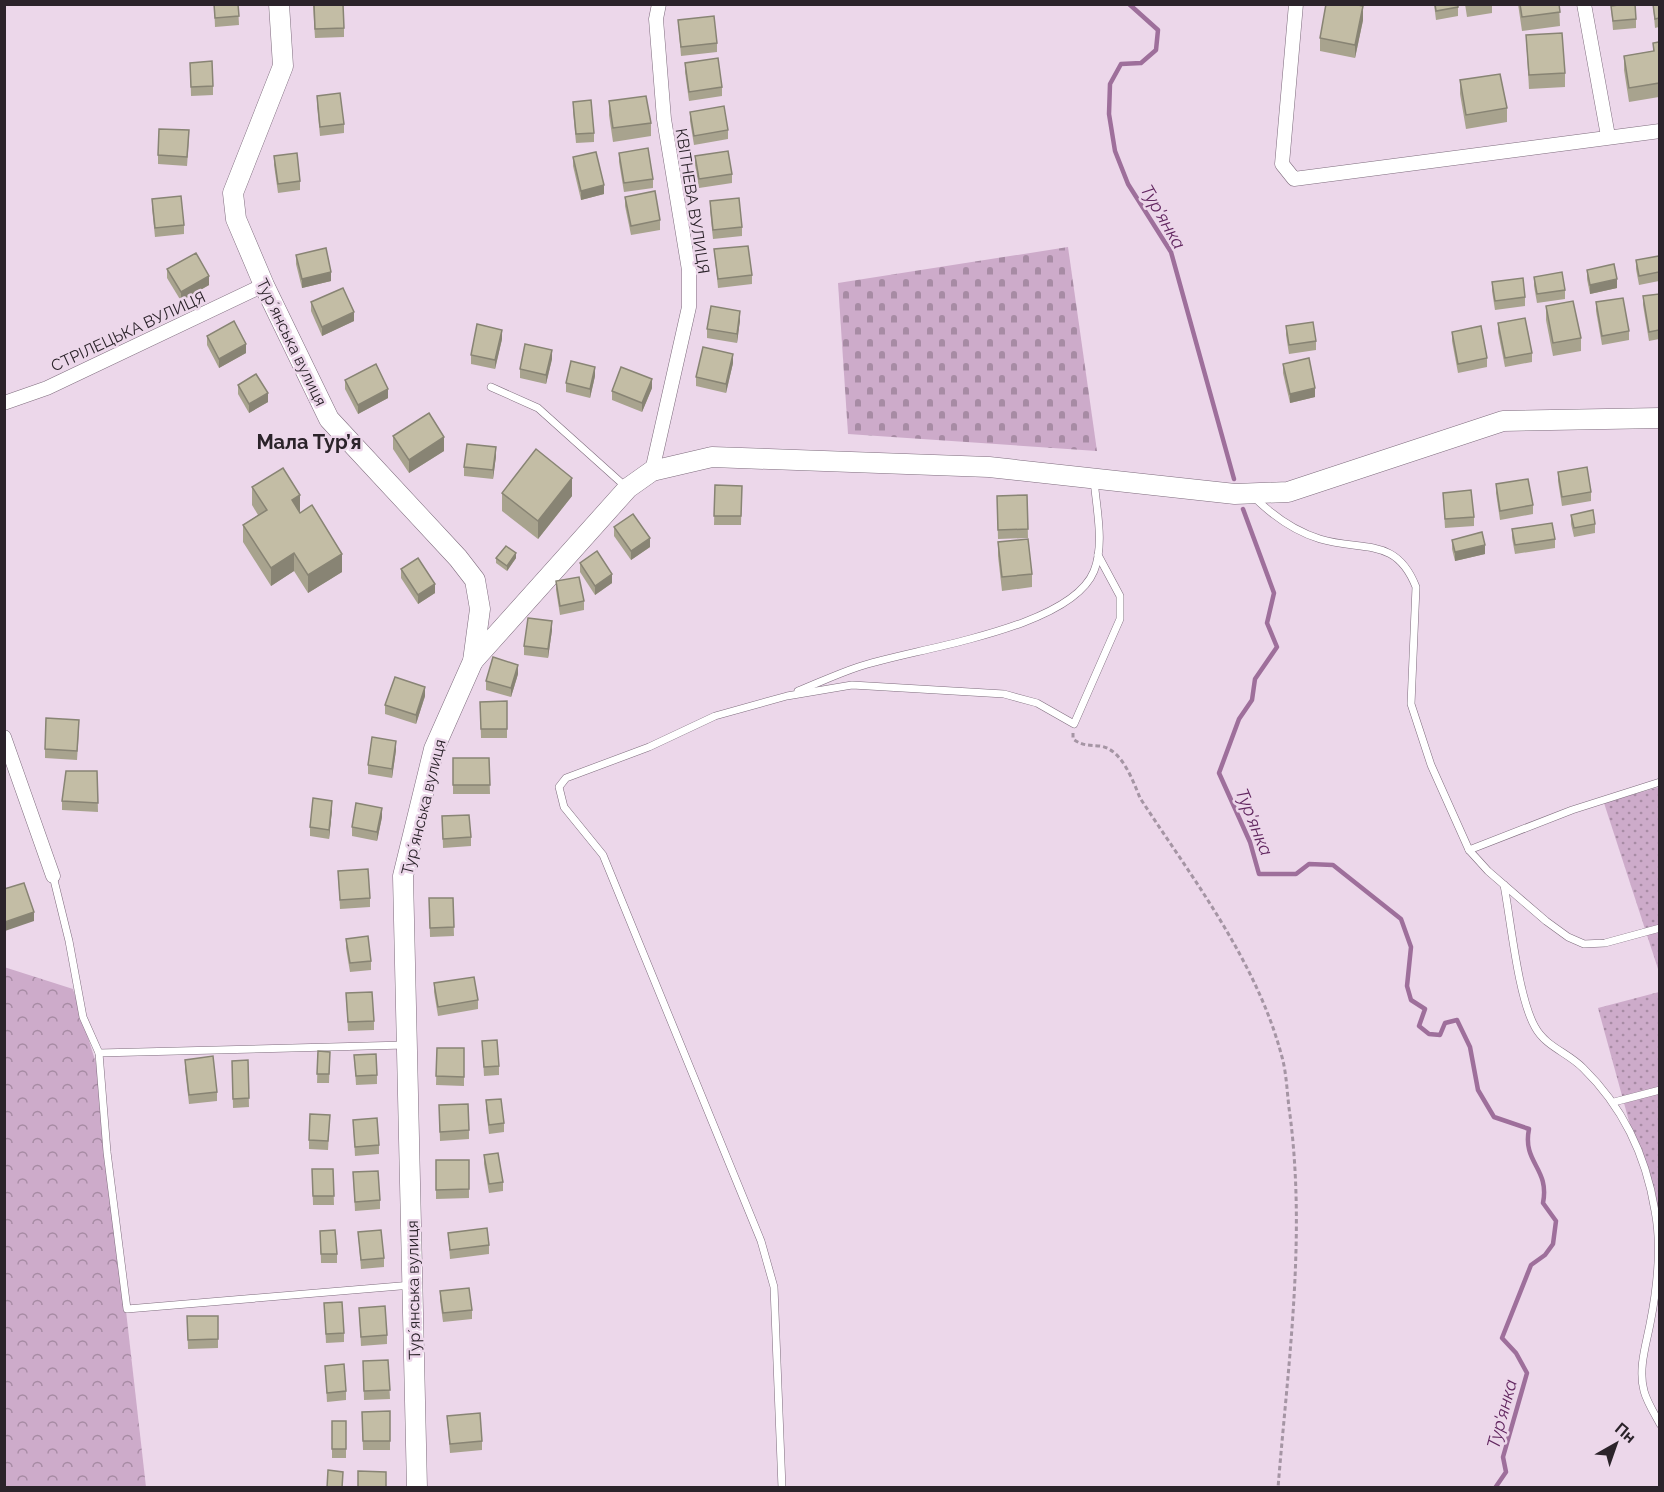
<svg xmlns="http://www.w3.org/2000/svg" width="1664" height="1492" viewBox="0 0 1664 1492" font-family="Raleway,sans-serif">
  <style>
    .grass { fill: url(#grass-dots) }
    .forest { fill: url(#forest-crowns) }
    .cemetery { fill: url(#cemetery-stones) }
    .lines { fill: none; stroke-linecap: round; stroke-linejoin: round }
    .stream { stroke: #9e6f9b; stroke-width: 4.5 }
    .lane-casing { stroke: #7e6c7d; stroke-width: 8 }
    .street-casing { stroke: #7e6c7d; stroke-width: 15 }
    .secondary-casing { stroke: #7e6c7d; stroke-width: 21 }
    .path { stroke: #a595a4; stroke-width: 3; stroke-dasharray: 4.5 3; stroke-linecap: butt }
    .lane { stroke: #fff; stroke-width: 7 }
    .street { stroke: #fff; stroke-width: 14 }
    .secondary { stroke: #fff; stroke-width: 20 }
    .wall { fill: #a8a38e }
    .shaded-wall { fill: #888474 }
    .building { fill: #c3bda5; stroke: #888474; stroke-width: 1.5 }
    .labels { text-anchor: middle; stroke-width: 5; stroke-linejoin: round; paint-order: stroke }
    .street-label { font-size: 16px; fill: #2b232a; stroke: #ecd7ea }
    .water-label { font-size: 18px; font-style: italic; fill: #622760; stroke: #ecd7ea }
    .quarter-label { font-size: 20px; font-weight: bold; fill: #2b232a; stroke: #ecd7ea }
  </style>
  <defs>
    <pattern id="grass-dots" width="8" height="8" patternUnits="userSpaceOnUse" patternTransform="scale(1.5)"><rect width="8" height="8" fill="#cdabca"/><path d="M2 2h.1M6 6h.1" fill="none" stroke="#a78ba4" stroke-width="1.8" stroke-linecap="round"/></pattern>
    <pattern id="forest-crowns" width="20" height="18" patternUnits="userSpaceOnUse" patternTransform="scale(1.5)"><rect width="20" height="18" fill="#cdabca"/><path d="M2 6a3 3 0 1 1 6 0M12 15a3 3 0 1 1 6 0" fill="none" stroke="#a78ba4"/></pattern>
    <pattern id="cemetery-stones" width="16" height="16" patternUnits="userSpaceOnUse" patternTransform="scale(1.5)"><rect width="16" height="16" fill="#cdabca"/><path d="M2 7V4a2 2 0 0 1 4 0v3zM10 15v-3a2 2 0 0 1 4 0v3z" fill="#a78ba4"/></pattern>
  </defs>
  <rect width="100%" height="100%" fill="#ecd7ea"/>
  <g class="grass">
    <path d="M1659,787V972L1604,803Z"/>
    <path d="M1659,992V1231L1598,1008Z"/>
  </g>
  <path class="forest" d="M4,967L73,989L99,1073L146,1487H5Z"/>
  <path class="cemetery" d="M1068,247L1097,451L848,434L838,283Z"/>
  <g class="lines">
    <g class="stream">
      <path d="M1129,4L1158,30L1156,50L1141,63L1121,64L1110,84L1109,114L1115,151L1128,184L1171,252L1234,479"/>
      <path d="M1243,509L1274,593L1267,623L1277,647L1255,679L1252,700L1239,719L1219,773L1250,842L1259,874H1296L1309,864L1333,865L1401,919L1411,947L1407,986L1411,1000L1425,1009L1419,1026L1429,1034L1440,1035L1445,1023L1457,1020L1470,1047L1478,1090L1494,1117L1529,1129C1522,1163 1550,1168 1543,1203L1556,1221L1553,1244L1545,1255L1531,1265L1502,1338L1516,1353L1527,1373L1503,1457L1506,1472L1495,1488"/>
    </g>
    <g class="lane-casing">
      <g id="lane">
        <path d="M491,387L538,408L626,487"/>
        <path d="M1254,497C1273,516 1294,531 1320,539C1363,552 1396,536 1416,587L1411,704L1431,765L1469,850L1488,871L1546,921L1568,937L1584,944L1605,943L1660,928"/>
        <path d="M798,691C818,683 837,674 858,667C914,648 1070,630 1094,571C1105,544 1096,507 1094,479"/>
        <path d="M1469,850L1572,810L1660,782"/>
        <path d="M53,876L69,941L83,1017L99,1053L107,1152L127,1309L412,1285"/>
        <path d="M1504,885C1511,922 1518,997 1535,1027C1546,1047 1567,1052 1583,1068C1622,1106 1646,1156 1655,1211C1662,1246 1657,1289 1650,1324C1646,1345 1638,1369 1644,1391C1647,1402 1654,1413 1660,1424"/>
        <path d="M99,1053L405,1045"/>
        <path d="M1614,1102L1660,1090"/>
        <path d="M782,1488L774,1287L761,1241L603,855L564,807L559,787L566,778L649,747L715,716L787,696L852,685L1004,694L1037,703L1074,724L1120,619V596L1098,555"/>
      </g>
    </g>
    <g class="street-casing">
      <g id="street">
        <path d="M1296,4L1282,164L1294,179L1660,131"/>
        <path d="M1584,4L1608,136"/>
        <path d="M4,403L47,388L264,285"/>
        <path d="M652,471L689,307V270L664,119L656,19L659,4"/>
        <path d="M4,737L53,876"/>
      </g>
    </g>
    <g class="secondary-casing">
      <g id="secondary">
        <path d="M279,4L283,66L233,193L236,219L264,285L329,419L458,558L475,580L480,609L473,661L434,749L403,876L417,1488"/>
        <path d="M473,661L628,488L652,471L712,457L989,467L1235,494L1288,492L1503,421L1660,418"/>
      </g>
    </g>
    <path class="path" d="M1073,733V739C1083,746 1088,745 1100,746C1122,749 1133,781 1140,798C1193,879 1257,962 1282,1057C1287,1075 1287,1096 1290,1115C1306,1239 1288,1364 1278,1488"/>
    <use href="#lane" class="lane"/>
    <use href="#street" class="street"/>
    <use href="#secondary" class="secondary"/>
  </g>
  <g class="wall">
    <path d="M214,4H238L239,25L215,27Z"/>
    <path d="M313,4L344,28V37L315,38Z"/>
    <path d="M1434,4H1458V16L1436,20Z"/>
    <path d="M1465,4H1492V13L1467,17Z"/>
    <path d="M1518,4H1559L1560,26L1522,31Z"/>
    <path d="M1653,4H1659V27L1655,28Z"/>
    <path d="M1611,6L1636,19V28L1613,30Z"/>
    <path d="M678,20L717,43V52L681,56Z"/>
    <path d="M1363,20L1355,58L1320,51V38Z"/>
    <path d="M1526,35L1565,73V87L1529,89Z"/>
    <path d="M1659,42V97L1629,102L1624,70V56L1653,51V43Z"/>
    <path d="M190,63L213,86V95L191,96Z"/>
    <path d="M685,63L722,87V96L689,101L685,72Z"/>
    <path d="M1460,80L1507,108V122L1466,129L1460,94Z"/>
    <path d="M317,96L344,124V133L320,136L317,105Z"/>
    <path d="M609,101L651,123V136L613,142L609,115Z"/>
    <path d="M573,102L594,133V142L576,143L573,111Z"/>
    <path d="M690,112L728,130V139L694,145L690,121Z"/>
    <path d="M189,139L187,166L158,164V155Z"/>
    <path d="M619,153L653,179V188L624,192L619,162Z"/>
    <path d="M274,156L300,181V190L278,193L274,165Z"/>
    <path d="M695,156L732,174V183L699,188L695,165Z"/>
    <path d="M573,157L604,194L581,200L573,166Z"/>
    <path d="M625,197L660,220V230L631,235L625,206Z"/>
    <path d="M152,199L184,225V234L155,237L152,208Z"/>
    <path d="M710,201L742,227V236L713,239L710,210Z"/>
    <path d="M714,249L752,275V284L718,288Z"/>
    <path d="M296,255L331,281L302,288L296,264Z"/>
    <path d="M1659,256V281L1639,285L1636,269V260Z"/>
    <path d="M167,269L209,285L181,301L167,278Z"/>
    <path d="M1587,270L1617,288L1590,294L1587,279Z"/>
    <path d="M1534,277L1565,290V299L1537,303L1534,286Z"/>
    <path d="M1492,282L1525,297V306L1495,310L1492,291Z"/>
    <path d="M1659,294V339L1649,341L1643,305V296Z"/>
    <path d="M311,302L354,321L322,336L311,311Z"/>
    <path d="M1596,302L1629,331V340L1602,345L1596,311Z"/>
    <path d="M1546,306L1581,338V351L1553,356L1546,320Z"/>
    <path d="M740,320L737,343L707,338V329Z"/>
    <path d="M1498,323L1532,353V362L1505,367L1498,332Z"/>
    <path d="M1286,326L1316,341V350L1289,354L1286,335Z"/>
    <path d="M1452,332L1487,358V367L1458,373L1452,341Z"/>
    <path d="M207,336L246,353L219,368L207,345Z"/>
    <path d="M502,339L495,369L471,364V355Z"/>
    <path d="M552,359L546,384L520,378V369Z"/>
    <path d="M733,363L726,393L696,386V377Z"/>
    <path d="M1283,364L1315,397L1290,403L1283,373Z"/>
    <path d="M595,376L590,398L566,392V383Z"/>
    <path d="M345,380L388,398L358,414L345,389Z"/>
    <path d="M238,385L268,402L249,413L238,394Z"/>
    <path d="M652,388L642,412L612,400V391Z"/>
    <path d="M393,436L444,451L409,473L393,449Z"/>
    <path d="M496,456L493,479L464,476V467Z"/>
    <path d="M1558,472L1591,492V501L1562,506L1558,481Z"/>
    <path d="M1496,484L1533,505V514L1500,520L1496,493Z"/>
    <path d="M715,485L742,486L741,525H714Z"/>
    <path d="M252,487L300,512L342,572L308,593L294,571L271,586L243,542V525L258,515L252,505Z"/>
    <path d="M502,493L572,496L538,539L502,511Z"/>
    <path d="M1443,493L1474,517V526L1445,528Z"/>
    <path d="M1027,495L1028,538L998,539L997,496Z"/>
    <path d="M1571,515L1595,524V533L1574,537L1571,524Z"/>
    <path d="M614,527L650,547L631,560L614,536Z"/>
    <path d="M1512,529L1555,539V548L1515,554L1512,538Z"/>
    <path d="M1452,540L1485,554L1455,561L1452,549Z"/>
    <path d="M998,542L1032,574V587L1002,591L998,556Z"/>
    <path d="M496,558H516L507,571L496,563Z"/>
    <path d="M580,563L612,583L595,595L580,572Z"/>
    <path d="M401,569L435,593L418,604L401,578Z"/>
    <path d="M556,581L584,601V610L560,615L556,590Z"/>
    <path d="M552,630L548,658L524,655V646Z"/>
    <path d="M518,674L511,697L486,690V681Z"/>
    <path d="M425,696L416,724L385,714V705Z"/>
    <path d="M507,701V738H481L480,702Z"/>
    <path d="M79,729L77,760L45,758V749Z"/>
    <path d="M396,750L392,778L368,774V765Z"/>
    <path d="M453,758H489L490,794H453Z"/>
    <path d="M97,771L98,812L62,810V801Z"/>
    <path d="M332,810L329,839L310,836V827Z"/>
    <path d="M442,816L471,837V846L443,848Z"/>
    <path d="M382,817L377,841L352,836V827Z"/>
    <path d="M338,871L370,898V907L340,909Z"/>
    <path d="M429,898H453L454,936L430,937Z"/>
    <path d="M346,939L371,961V970L350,972L346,948Z"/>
    <path d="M434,983L478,1000V1009L438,1016L434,992Z"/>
    <path d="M346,993L374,1021V1030L348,1031Z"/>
    <path d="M482,1041L499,1066V1075L484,1076Z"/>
    <path d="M437,1048H464V1086L436,1085Z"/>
    <path d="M318,1051L330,1052L329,1083H317Z"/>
    <path d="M354,1055L377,1075V1084L356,1085Z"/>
    <path d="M185,1060L217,1092V1101L189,1104L185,1069Z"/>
    <path d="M248,1060L249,1107L233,1108L232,1061Z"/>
    <path d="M486,1100L504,1123V1132L489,1134L486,1109Z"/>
    <path d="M439,1105L469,1130V1139L440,1141Z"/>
    <path d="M330,1115L328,1150L309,1149V1140Z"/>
    <path d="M353,1120L379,1145V1154L355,1156Z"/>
    <path d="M484,1155L503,1182V1191L489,1193L484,1164Z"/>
    <path d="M436,1160H469V1198L436,1199Z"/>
    <path d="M312,1169H333L334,1205H313Z"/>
    <path d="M353,1172L380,1200V1209L355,1211Z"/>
    <path d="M320,1231L337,1254V1263H321Z"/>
    <path d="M358,1232L384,1258V1267L361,1269Z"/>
    <path d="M448,1233L489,1245V1254L450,1259Z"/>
    <path d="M440,1291L472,1310V1319L443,1322L440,1300Z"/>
    <path d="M324,1303L344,1333V1342L326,1343Z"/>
    <path d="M359,1308L387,1335V1344L361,1346Z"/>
    <path d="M187,1316H218V1348L188,1349Z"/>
    <path d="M388,1360L390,1399L364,1400L363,1361Z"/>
    <path d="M325,1366L346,1391V1400L327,1402Z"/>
    <path d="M390,1411V1450H363L362,1412Z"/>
    <path d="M447,1416L482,1441V1450L450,1453Z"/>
    <rect x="332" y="1421" width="14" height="37"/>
  </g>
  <g class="shaded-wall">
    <path d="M1363,6V20L1355,58V45Z"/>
    <path d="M604,185V194L581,200V191Z"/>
    <path d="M331,272V281L302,288V279Z"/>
    <path d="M209,276V285L181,301V292Z"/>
    <path d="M1617,279V288L1590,294V285Z"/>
    <path d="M740,311V320L737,343V334Z"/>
    <path d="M354,312V321L322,336V327Z"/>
    <path d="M502,330V339L495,369V360Z"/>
    <path d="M246,344V353L219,368V359Z"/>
    <path d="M552,350V359L546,384V375Z"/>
    <path d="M733,354V363L726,393V384Z"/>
    <path d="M595,367V376L590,398V389Z"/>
    <path d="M652,379V388L642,412V403Z"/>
    <path d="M1315,388V397L1290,403V394Z"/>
    <path d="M388,389V398L358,414V405Z"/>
    <path d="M268,393V402L249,413V404Z"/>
    <path d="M444,437V451L409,473V460Z"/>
    <path d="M496,447V456L493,479V470Z"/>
    <path d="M572,478V496L538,539V521Z"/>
    <path d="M300,495V513L292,518V500Z"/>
    <path d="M650,538V547L631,560V551Z"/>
    <path d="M1485,545V554L1455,561V552Z"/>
    <path d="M294,553V571L271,586V568Z"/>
    <path d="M516,553V558L507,571V566Z"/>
    <path d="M342,554V572L308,593V575Z"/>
    <path d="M612,574V583L595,595V586Z"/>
    <path d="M435,584V593L418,604V595Z"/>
    <path d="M552,621V630L548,658V649Z"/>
    <path d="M518,665V674L511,697V688Z"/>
    <path d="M425,687V696L416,724V715Z"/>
    <path d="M396,741V750L392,778V769Z"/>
    <path d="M332,801V810L329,839V830Z"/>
    <path d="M382,808V817L377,841V832Z"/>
    <path d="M34,912V921L5,931V922Z"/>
  </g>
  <g class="building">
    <path d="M214,4H238L239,16L215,18Z"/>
    <path d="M314,4H343L344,28L315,29Z"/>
    <path d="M1326,4H1353L1363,6L1355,45L1320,38Z"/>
    <path d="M1435,4H1458V7L1436,11Z"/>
    <path d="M1520,4H1559L1560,12L1522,17Z"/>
    <path d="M1626,4H1635L1636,19L1613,21L1611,6Z"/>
    <path d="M1653,4H1659V18L1655,19Z"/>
    <path d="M714,16L717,43L681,47L678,20Z"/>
    <path d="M1562,33L1565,73L1529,75L1526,35Z"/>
    <path d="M1659,42V83L1629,88L1624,56L1654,51L1653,43Z"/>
    <path d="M718,58L722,87L689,92L685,63Z"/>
    <path d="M212,61L213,86L191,87L190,63Z"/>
    <path d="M1500,74L1507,108L1466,115L1460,80Z"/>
    <path d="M340,93L344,124L320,127L317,96Z"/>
    <path d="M646,96L651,123L613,128L609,101Z"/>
    <path d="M591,100L594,133L576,134L573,102Z"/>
    <path d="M724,106L728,130L694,136L690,112Z"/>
    <path d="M159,129L189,130L187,157L158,155Z"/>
    <path d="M648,148L653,179L624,183L619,153Z"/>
    <path d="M728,151L732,174L699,179L695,156Z"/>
    <path d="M596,152L604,185L581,191L573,157Z"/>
    <path d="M297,153L300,181L278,184L274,156Z"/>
    <path d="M655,191L660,220L631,226L625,197Z"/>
    <path d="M181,196L184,225L155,228L152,199Z"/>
    <path d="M739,198L742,227L713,230L710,201Z"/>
    <path d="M748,246L752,275L718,279L714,249Z"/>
    <path d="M326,248L331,272L302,279L296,255Z"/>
    <path d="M196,253L209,276L181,292L167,269Z"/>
    <path d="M1659,256V272L1639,276L1636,260Z"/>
    <path d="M1614,264L1617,279L1590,285L1587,270Z"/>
    <path d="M1562,272L1565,290L1537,294L1534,277Z"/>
    <path d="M1523,278L1525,297L1495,301L1492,282Z"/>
    <path d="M343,288L354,312L322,327L311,302Z"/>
    <path d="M1659,294V330L1649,332L1643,296Z"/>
    <path d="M1623,298L1629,331L1602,336L1596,302Z"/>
    <path d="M1573,301L1581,338L1553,343L1546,306Z"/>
    <path d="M711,306L740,311L737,334L707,329Z"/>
    <path d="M1525,318L1532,353L1505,358L1498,323Z"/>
    <path d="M234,321L246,344L219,359L207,336Z"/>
    <path d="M1313,322L1316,341L1289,345L1286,326Z"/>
    <path d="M477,324L502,330L495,360L471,355Z"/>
    <path d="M1481,326L1487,358L1458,364L1452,332Z"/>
    <path d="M525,344L552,350L546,375L520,369Z"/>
    <path d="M703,347L733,354L726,384L696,377Z"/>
    <path d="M1309,358L1315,388L1290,394L1283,364Z"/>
    <path d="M571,361L595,367L590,389L566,383Z"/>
    <path d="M376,364L388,389L358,405L345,380Z"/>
    <path d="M621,367L652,379L642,403L612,391Z"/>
    <path d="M256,374L268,393L249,404L238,385Z"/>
    <path d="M429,413L444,437L409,460L393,436Z"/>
    <path d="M467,444L496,447L493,470L464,467Z"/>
    <path d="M536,449L572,478L538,521L502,493Z"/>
    <path d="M1587,467L1591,492L1562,497L1558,472Z"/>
    <path d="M283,468L300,495L292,500L300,513L312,505L342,554L308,575L294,553L271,568L243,525L267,510L252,487Z"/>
    <path d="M1528,479L1533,505L1500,511L1496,484Z"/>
    <path d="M715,485L742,486L741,516H714Z"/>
    <path d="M1471,490L1474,517L1445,519L1443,493Z"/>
    <path d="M1027,495L1028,529L998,530L997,496Z"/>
    <path d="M1593,510L1595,524L1574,528L1571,515Z"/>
    <path d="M633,514L650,538L631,551L614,527Z"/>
    <path d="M1552,523L1555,539L1515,545L1512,529Z"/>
    <path d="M1482,532L1485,545L1455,552L1452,540Z"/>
    <path d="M1028,539L1032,574L1002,577L998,542Z"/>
    <path d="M506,546L516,553L507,566L496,558Z"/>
    <path d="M597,551L612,574L595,586L580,563Z"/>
    <path d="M418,558L435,584L418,595L401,569Z"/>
    <path d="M579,577L584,601L560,606L556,581Z"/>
    <path d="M528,618L552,621L548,649L524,646Z"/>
    <path d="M493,657L518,665L511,688L486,681Z"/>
    <path d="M395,677L425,687L416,715L385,705Z"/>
    <path d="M507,701V729H481L480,702Z"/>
    <path d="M46,718L79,720L77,751L45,749Z"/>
    <path d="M372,737L396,741L392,769L368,765Z"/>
    <path d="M453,758H489L490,785H453Z"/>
    <path d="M66,771H97L98,803L62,801Z"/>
    <path d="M313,798L332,801L329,830L310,827Z"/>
    <path d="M356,803L382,808L377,832L352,827Z"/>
    <path d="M469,815L471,837L443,839L442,816Z"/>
    <path d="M368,869L370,898L340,900L338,871Z"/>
    <path d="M24,883L34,912L5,922L4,889Z"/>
    <path d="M429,898H453L454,927L430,928Z"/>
    <path d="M368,936L371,961L350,963L346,939Z"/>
    <path d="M474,977L478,1000L438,1007L434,983Z"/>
    <path d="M372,992L374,1021L348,1022L346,993Z"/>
    <path d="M497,1040L499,1066L484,1067L482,1041Z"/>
    <path d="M437,1048H464V1077L436,1076Z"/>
    <path d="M318,1051L330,1052L329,1074H317Z"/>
    <path d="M376,1054L377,1075L356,1076L354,1055Z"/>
    <path d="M213,1056L217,1092L189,1095L185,1060Z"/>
    <path d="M248,1060L249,1098L233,1099L232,1061Z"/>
    <path d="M501,1099L504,1123L489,1125L486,1100Z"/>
    <path d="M468,1104L469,1130L440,1132L439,1105Z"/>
    <path d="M310,1114L330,1115L328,1141L309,1140Z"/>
    <path d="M377,1118L379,1145L355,1147L353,1120Z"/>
    <path d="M498,1153L503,1182L489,1184L484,1155Z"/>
    <path d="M436,1160H469V1189L436,1190Z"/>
    <path d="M312,1169H333L334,1196H313Z"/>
    <path d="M378,1171L380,1200L355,1202L353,1172Z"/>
    <path d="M487,1228L489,1245L450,1250L448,1233Z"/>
    <path d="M335,1230L337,1254H321L320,1231Z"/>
    <path d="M381,1230L384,1258L361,1260L358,1232Z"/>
    <path d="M469,1288L472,1310L443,1313L440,1291Z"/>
    <path d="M342,1302L344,1333L326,1334L324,1303Z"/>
    <path d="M385,1306L387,1335L361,1337L359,1308Z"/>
    <path d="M187,1316H218V1339L188,1340Z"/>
    <path d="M388,1360L390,1390L364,1391L363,1361Z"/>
    <path d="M344,1364L346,1391L327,1393L325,1366Z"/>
    <path d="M390,1411V1441H363L362,1412Z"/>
    <path d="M480,1413L482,1441L450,1444L447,1416Z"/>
    <rect x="332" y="1421" width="14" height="28"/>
    <path d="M328,1470L343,1472L342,1488H327Z"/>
    <path d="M358,1471L386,1472V1488H358Z"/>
  </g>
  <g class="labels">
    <g class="street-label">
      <text transform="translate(693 201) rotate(81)" y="6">КВІТНЕВА ВУЛИЦЯ</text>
      <text transform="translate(128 331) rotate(-25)" y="6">СТРІЛЕЦЬКА ВУЛИЦЯ</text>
      <text transform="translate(292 342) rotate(64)" y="6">Турʼянська вулиця</text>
      <text transform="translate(423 807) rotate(-76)" y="6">Турʼянська вулиця</text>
      <text transform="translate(413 1290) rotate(-91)" y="6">Турʼянська вулиця</text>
    </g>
    <g class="water-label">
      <text transform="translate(1163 217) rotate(60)" y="6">Тур'янка</text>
      <text transform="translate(1254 822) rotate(68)" y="6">Тур'янка</text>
      <text transform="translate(1502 1414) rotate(-75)" y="6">Тур'янка</text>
    </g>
    <g class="quarter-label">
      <text x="309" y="449">Мала Тур’я</text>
    </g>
  </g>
  <rect width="1664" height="1492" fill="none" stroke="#2b232a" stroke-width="12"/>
  <g transform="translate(1616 1444) rotate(40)" stroke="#ecd7ea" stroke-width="4.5" paint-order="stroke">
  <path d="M0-4.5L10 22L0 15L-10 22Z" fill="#2b232a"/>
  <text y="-9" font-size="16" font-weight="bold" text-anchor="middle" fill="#2b232a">Пн</text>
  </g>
</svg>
